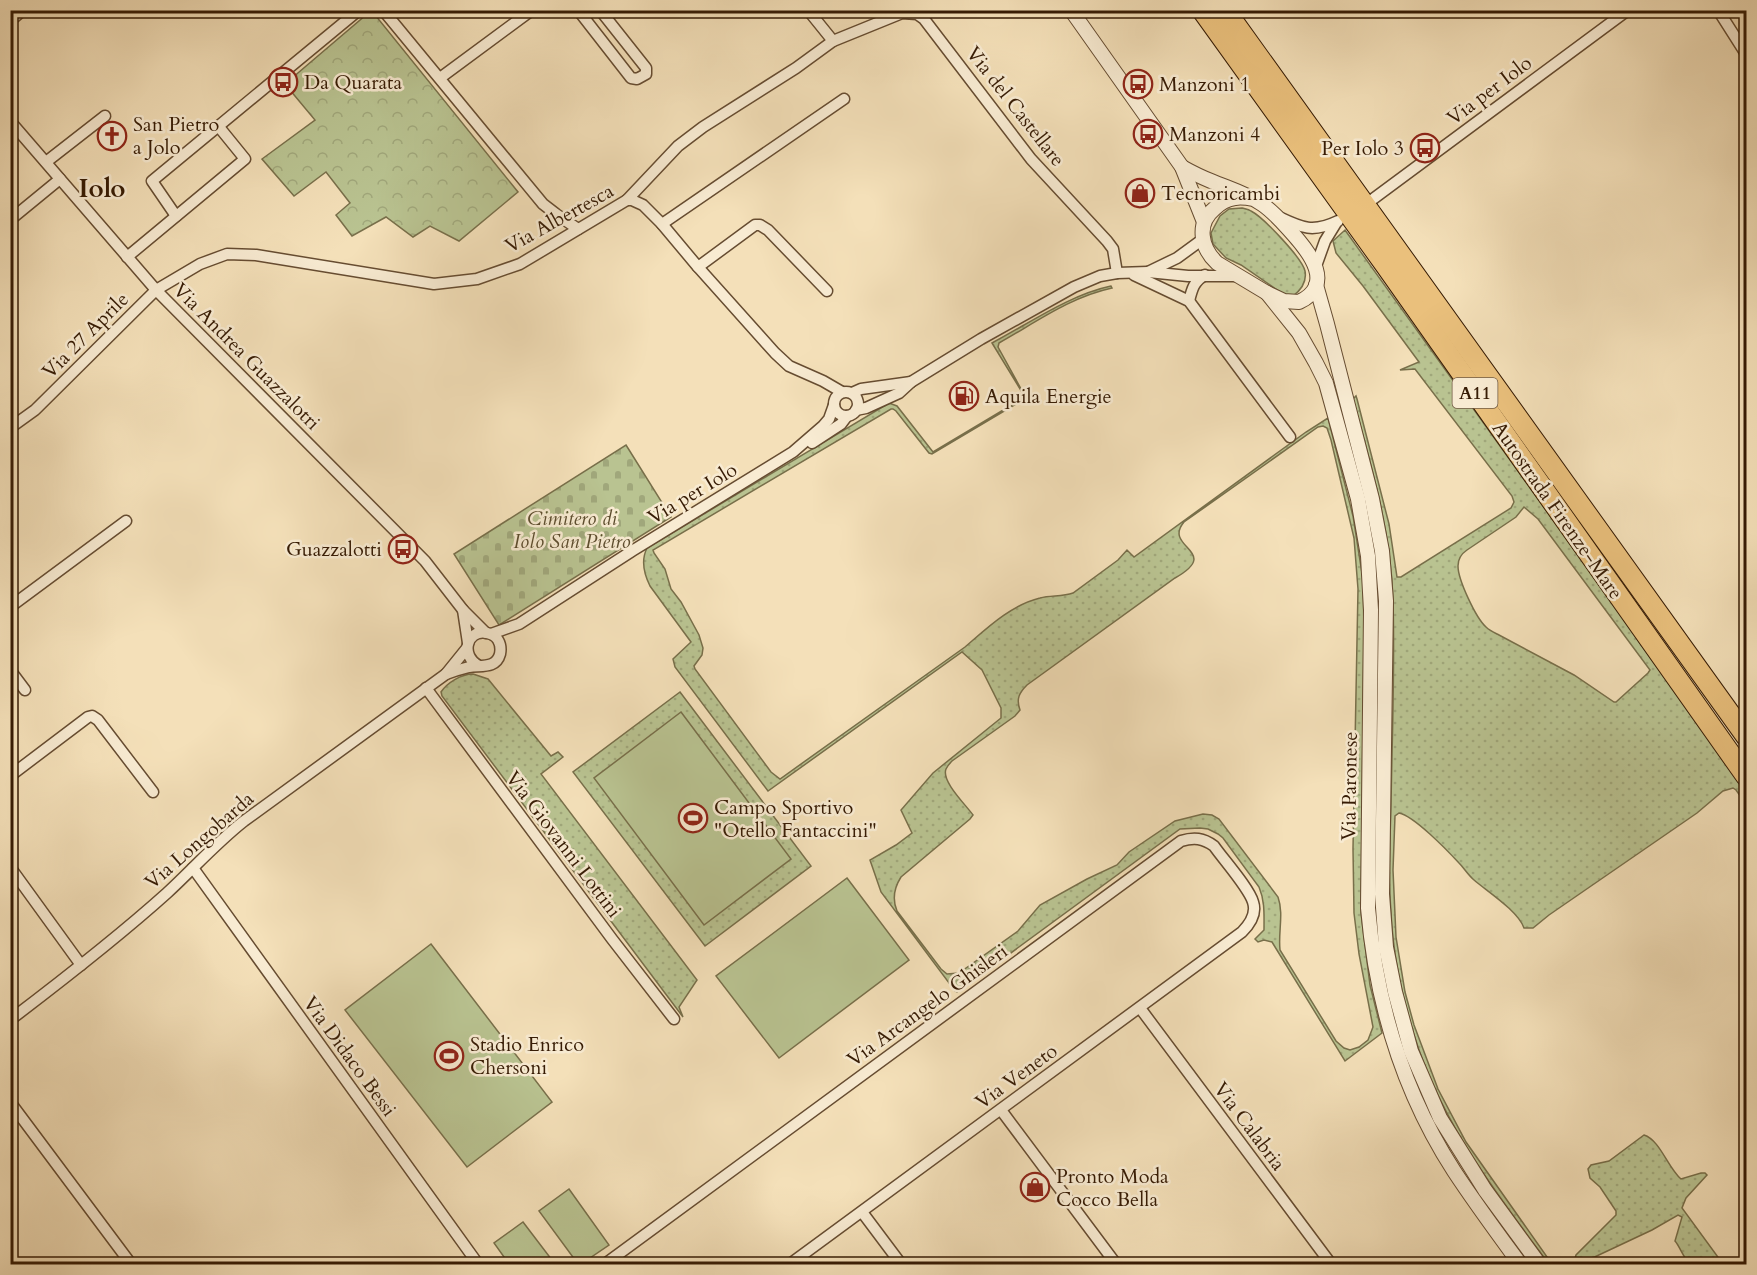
<svg xmlns="http://www.w3.org/2000/svg" width="1757" height="1275" viewBox="0 0 1757 1275" font-family="Cardo,serif">
  <style>
    .grass { fill: url(#grass-dots); stroke: #786f4a; stroke-width: 1.5; fill-rule: evenodd }
    .cemetery { fill: url(#cemetery-stones); stroke: #786f4a; stroke-width: 1.5 }
    .park { fill: url(#park-crowns); stroke: #786f4a; stroke-width: 1.5 }
    .garden { fill: #b9c391; stroke: #786f4a; stroke-width: 1.5 }
    .lines { fill: none; stroke-linecap: round; stroke-linejoin: round }
    .minor-casing { stroke: #664c31; stroke-width: 13 }
    .tertiary-casing { stroke: #664c31; stroke-width: 16 }
    .motorway-casing { stroke: #361b04; stroke-width: 22 }
    .minor { stroke: #f8ebd2; stroke-width: 10 }
    .tertiary { stroke: #f8ebd2; stroke-width: 14 }
    .motorway { stroke: #eac07c; stroke-width: 20 }
    .labels { text-anchor: middle; stroke-width: 5; stroke-linejoin: round; paint-order: stroke }
    .shield { fill: #f8ebd2; stroke: #705942; stroke-width: 1.5 }
    .shield-label { font-size: 18px; font-weight: bold; fill: #361b04 }
    .poi-label { font-size: 20px; fill: #361b04; stroke: #f8ebd2; text-anchor: start }
    .street-label { font-size: 20px; fill: #361b04; stroke: #f8ebd2 }
    .park-label { font-size: 20px; font-style: italic; fill: #5d4d2e; stroke: #f8ebd2 }
    .district-label { font-size: 26px; font-weight: bold; fill: #361b04; stroke: #f8ebd2 }
  </style>
  <defs>
    <pattern id="grass-dots" width="8" height="8" patternUnits="userSpaceOnUse" patternTransform="scale(1.5)"><rect width="8" height="8" fill="#b9c391"/><path d="M2 2h.1M6 6h.1" fill="none" stroke="#a0a77b" stroke-width="1.8" stroke-linecap="round"/></pattern>
    <pattern id="cemetery-stones" width="16" height="16" patternUnits="userSpaceOnUse" patternTransform="scale(1.5)"><rect width="16" height="16" fill="#b9c391"/><path d="M2 7V4a2 2 0 0 1 4 0v3zM10 15v-3a2 2 0 0 1 4 0v3z" fill="#a0a77b"/></pattern>
    <pattern id="park-crowns" width="20" height="18" patternUnits="userSpaceOnUse" patternTransform="scale(1.5)"><rect width="20" height="18" fill="#b9c391"/><path d="M2 6a3 3 0 1 1 6 0M12 15a3 3 0 1 1 6 0" fill="none" stroke="#a0a77b"/></pattern>
  </defs>
  <rect width="100%" height="100%" fill="#f4e0b9"/>
  <filter id="stains"><feTurbulence type="fractalNoise" baseFrequency=".00333" numOctaves="4"/><feColorMatrix values="0 0 0 0 .2 0 0 0 0 .09 0 0 0 0 .02 0 0 0 .5 -.17"/></filter>
  <radialGradient id="worn" r=".72"><stop offset=".6" stop-color="#630" stop-opacity="0"/><stop offset="1" stop-color="#630" stop-opacity=".3"/></radialGradient>
  <g class="grass">
    <path d="M1242,208C1245,209 1248,209 1251,211C1263,217 1302,258 1305,271C1307,282 1301,290 1293,296L1283,294L1241,265L1226,258L1213,244L1211,233L1220,216L1229,209Z"/>
    <path d="M1345,230L1746,789V804L1736,790L1733,788L1723,791L1697,813L1549,915L1533,928H1524C1518,911 1488,892 1474,880C1468,875 1464,868 1459,863C1447,850 1414,816 1399,813L1395,816L1393,870L1396,937L1405,992L1414,1025L1438,1089L1466,1142L1552,1264H1549C1499,1197 1447,1130 1419,1050C1404,1006 1393,958 1391,912C1388,877 1390,841 1391,806C1392,738 1395,669 1393,600C1391,531 1371,465 1353,399L1356,396L1357,399L1389,524L1397,577H1401L1511,508L1514,502L1512,496L1415,369L1400,370L1419,362L1363,286L1336,253L1333,241ZM1524,507L1538,519L1650,670L1648,673L1616,702H1614L1574,675L1499,635C1495,633 1490,631 1486,627C1476,618 1458,580 1458,566C1458,559 1461,554 1467,550L1516,517Z"/>
    <path d="M1111,286L1112,288C1070,297 1035,323 999,343L998,347L1026,398L932,454L929,453L896,411L893,409H891L653,550L654,553L665,569L671,589L681,602L699,635L703,648L702,655L694,666L695,669L771,772L780,779L965,647C987,628 1011,605 1040,598C1051,595 1062,597 1073,593L1118,560L1127,550L1134,557L1306,432L1328,418L1353,516L1363,580L1364,629L1361,913L1370,985L1382,1033L1345,1061L1272,942L1264,940L1258,942L1255,939L1264,930C1264,915 1265,901 1259,887L1223,838L1218,834L1208,829L1200,828L1180,829L963,988L957,992L955,991L881,892L870,860L896,845L912,833L901,810L933,773L1001,718V708L982,670L962,652L768,791L675,667L673,659L691,642L650,586C644,574 641,560 647,548L889,403L897,406L933,452L1025,397L992,343C1030,323 1069,295 1111,286ZM1323,426L1327,428L1331,440L1354,538L1358,589L1353,849L1354,913L1359,954L1373,1027L1368,1040L1359,1047L1350,1050L1344,1048L1336,1041L1280,950C1278,932 1284,914 1278,897L1219,819L1212,815L1203,814L1175,821L1129,852L1117,865L1087,879L1040,905L1018,931L959,973L947,974L941,969L897,911C892,899 894,888 901,877L970,819L973,815C966,805 941,781 946,769C947,767 951,762 952,761L1015,716L1020,710C1016,699 1019,693 1027,685L1175,578C1223,551 1162,548 1184,522L1318,427Z"/>
    <path d="M473,674L488,679L551,756L558,752L563,757L541,774L697,980L679,1007L683,1017L442,696L441,692C447,683 461,674 473,674Z"/>
    <path d="M680,692L811,866L705,946L573,772Z"/>
    <path d="M1644,1135C1660,1140 1668,1168 1681,1179L1701,1173H1705L1707,1175L1686,1198L1682,1208L1723,1264H1691C1683,1259 1681,1248 1675,1241L1682,1217L1678,1215L1652,1230L1584,1262L1578,1263L1574,1261L1576,1255L1616,1215V1211L1600,1187L1590,1178L1588,1169L1591,1165L1609,1161Z"/>
  </g>
  <path class="cemetery" d="M626,445L671,517L499,625L454,554Z"/>
  <path class="park" d="M372,14L376,16L518,192L459,241L430,226L413,237L386,217L352,236L336,215L350,203L326,172L294,196L262,159L315,120L285,84L366,15Z"/>
  <g class="garden">
    <path d="M681,712L791,859L704,925L594,778Z"/>
    <path d="M847,878L909,960L779,1058L716,976Z"/>
    <path d="M431,944L552,1102L467,1167L345,1010Z"/>
    <path d="M569,1189L609,1245L581,1264H578L539,1211Z"/>
    <path d="M523,1222L555,1264H509L494,1243Z"/>
  </g>
  <g class="lines">
    <g class="minor-casing">
      <g id="minor">
        <path d="M383,10L543,204L556,214L578,229"/>
        <path d="M578,10L631,78L637,79L646,74V68L600,10"/>
        <path d="M808,10L833,41"/>
        <path d="M1718,10L1746,54"/>
        <path d="M10,21L23,10"/>
        <path d="M440,78L532,10"/>
        <path d="M10,121L156,290L425,561L463,610L486,633"/>
        <path d="M46,162L105,116"/>
        <path d="M1373,199L1628,10"/>
        <path d="M627,200L678,146L703,127L796,68L833,41L902,13L917,14L924,19L1031,159L1107,241L1113,249L1117,273"/>
        <path d="M176,216L152,181L359,10"/>
        <path d="M1279,217C1302,228 1313,233 1338,221"/>
        <path d="M10,220L60,179"/>
        <path d="M662,224L844,99"/>
        <path d="M127,257L245,159L219,127"/>
        <path d="M1316,266L1325,241L1336,223"/>
        <path d="M698,267L755,225H760L768,230L827,291"/>
        <path d="M1148,272L1177,258L1203,239"/>
        <path d="M1134,275L1189,301L1290,437"/>
        <path d="M1189,301C1192,289 1194,281 1205,275"/>
        <circle cx="846" cy="404" r="12"/>
        <path d="M852,393L861,389L911,382"/>
        <path d="M856,410L866,408L899,393L911,382L981,339L1074,287L1100,276L1117,273L1148,272L1188,276H1238"/>
        <path d="M10,428L35,410L156,290L200,264L227,254L256,255L434,284L477,279L520,264L627,200H632L643,205L662,224L698,267L775,353L789,366L823,381L842,392"/>
        <path d="M812,443L841,424L847,416"/>
        <path d="M10,607L126,521"/>
        <path d="M463,610L468,643"/>
        <path d="M491,634L519,624L632,551L793,452L823,426L829,419L834,405"/>
        <path d="M10,670L25,690"/>
        <path d="M446,674L467,648"/>
        <path d="M426,688L612,939L674,1019"/>
        <path d="M10,776L88,717L92,716L98,720L153,792"/>
        <path d="M10,867L81,965"/>
        <path d="M193,868L478,1264"/>
        <path d="M1140,1008L1331,1264"/>
        <path d="M10,1020C64,979 117,938 167,893C193,869 216,843 244,821L446,674C454,671 461,669 469,667C481,665 496,669 500,654C501,649 501,645 498,640C496,636 492,634 487,633C466,629 460,656 479,666"/>
        <path d="M10,1102L131,1264"/>
        <path d="M1001,1110L1116,1264"/>
        <path d="M862,1212L901,1264"/>
        <path d="M605,1264L1181,841C1194,837 1203,838 1214,846C1223,859 1249,888 1253,902C1257,914 1250,924 1242,932L790,1264"/>
      </g>
    </g>
    <g class="tertiary-casing">
      <g id="tertiary">
        <path d="M1071,10L1182,167L1204,222"/>
        <path d="M1182,167C1191,172 1201,177 1211,181C1230,189 1245,193 1262,204C1274,212 1283,223 1293,234C1310,253 1335,285 1299,302L1284,301L1267,293L1217,263C1201,248 1196,224 1214,209C1220,203 1227,199 1235,198C1241,197 1248,198 1254,199"/>
        <path d="M1316,285L1327,324L1372,499L1382,551L1386,601L1382,894L1386,947L1395,992L1411,1051L1440,1118L1485,1190L1539,1264"/>
        <path d="M1267,293L1299,333L1316,363L1326,383L1358,499L1368,556L1371,610L1368,908C1376,1002 1403,1092 1454,1171C1475,1203 1498,1234 1520,1264"/>
      </g>
    </g>
    <g class="motorway-casing">
      <g id="motorway">
        <path d="M1202,10L1386,266L1746,776"/>
        <path d="M1225,10L1746,736"/>
      </g>
    </g>
    <use href="#minor" class="minor"/>
    <use href="#tertiary" class="tertiary"/>
    <use href="#motorway" class="motorway"/>
  </g>
  <defs>
    <g id="bus-ring" transform="scale(1.5)"><circle r="9.5" fill="#f8ebd2" stroke="#8f2418" stroke-width="1.5"/><path d="M-5-6H5V4H4V6H2V4H-2V6H-4V4H-5ZM-3.5-4V0h7V-4ZM-3.5 1.2v1.5H-2V1.2ZM2 1.2v1.5H3.5V1.2Z" fill="#8f2418"/></g>
    <g id="church-ring" transform="scale(1.5)"><circle r="9.5" fill="#f8ebd2" stroke="#8f2418" stroke-width="1.5"/><path d="M-1.2-6h2.4v3.5h3.3v2.4h-3.3V6h-2.4V-.1h-3.3v-2.4h3.3Z" fill="#8f2418"/></g>
    <g id="shop-ring" transform="scale(1.5)"><circle r="9.5" fill="#f8ebd2" stroke="#8f2418" stroke-width="1.5"/><path d="M-5-2.5h2.3a2.7 3.5 0 0 1 5.4 0H5L5.5 6h-11ZM-1.5-2.5h3a1.5 2.3 0 0 0-3 0Z" fill="#8f2418"/></g>
    <g id="fuel-ring" transform="scale(1.5)"><circle r="9.5" fill="#f8ebd2" stroke="#8f2418" stroke-width="1.5"/><path d="M-5.5-6h7V0h2V4h1.3V-2.5L3-4.5l.8-.8L6-3V5H2.5V1h-1V6h-7ZM-4.2-4.7v3.2H.2V-4.7Z" fill="#8f2418"/></g>
    <g id="stadium-ring" transform="scale(1.5)"><circle r="9.5" fill="#f8ebd2" stroke="#8f2418" stroke-width="1.5"/><path d="M0-5a6.5 5 0 1 0 0 10a6.5 5 0 1 0 0-10ZM-3.5-1.8h7v3.6h-7Z" fill="#8f2418"/></g>
  </defs>
  <g fill-rule="evenodd">
    <use href="#bus-ring" x="283" y="82"/>
    <use href="#bus-ring" x="1138" y="84"/>
    <use href="#bus-ring" x="1148" y="134"/>
    <use href="#church-ring" x="112" y="136"/>
    <use href="#bus-ring" x="1425" y="148"/>
    <use href="#shop-ring" x="1140" y="193"/>
    <use href="#fuel-ring" x="964" y="396"/>
    <use href="#bus-ring" x="403" y="549"/>
    <use href="#stadium-ring" x="693" y="818"/>
    <use href="#stadium-ring" x="449" y="1056"/>
    <use href="#shop-ring" x="1035" y="1187"/>
  </g>
  <g class="labels">
    <rect class="shield" x="1452.5" y="378" width="45" height="30" rx="4.5"/>
    <g class="shield-label">
      <text x="1475" y="399">A11</text>
    </g>
    <g class="poi-label">
      <text x="304" y="89">Da Quarata</text>
      <text x="1159" y="91">Manzoni 1</text>
      <text x="133" y="131">San Pietro<tspan x="133" dy="23">a Jolo</tspan></text>
      <text x="1169" y="141">Manzoni 4</text>
      <text x="1404" y="155" text-anchor="end">Per Iolo 3</text>
      <text x="1161" y="200">Tecnoricambi</text>
      <text x="985" y="403">Aquila Energie</text>
      <text x="382" y="556" text-anchor="end">Guazzalotti</text>
      <text x="714" y="814">Campo Sportivo<tspan x="714" dy="23">"Otello Fantaccini"</tspan></text>
      <text x="470" y="1051">Stadio Enrico<tspan x="470" dy="23">Chersoni</tspan></text>
      <text x="1056" y="1183">Pronto Moda<tspan x="1056" dy="23">Cocco Bella</tspan></text>
    </g>
    <g class="street-label">
      <text transform="translate(1489 90) rotate(-37)" y="7">Via per Iolo</text>
      <text transform="translate(1016 106) rotate(52)" y="7">Via del Castellare</text>
      <text transform="translate(559 218) rotate(-29)" y="7">Via Albertesca</text>
      <text transform="translate(85 335) rotate(-45)" y="7">Via 27 Aprile</text>
      <text transform="translate(247 356) rotate(45)" y="7">Via Andrea Guazzalotri</text>
      <text transform="translate(692 493) rotate(-31)" y="7">Via per Iolo</text>
      <text transform="translate(1558 510) rotate(55)" y="7">Autostrada Firenze-Mare</text>
      <text transform="translate(1349 786) rotate(-89)" y="7">Via Paronese</text>
      <text transform="translate(199 840) rotate(-41)" y="7">Via Longobarda</text>
      <text transform="translate(564 844) rotate(53)" y="7">Via Giovanni Lottini</text>
      <text transform="translate(927 1005) rotate(-36)" y="7">Via Arcangelo Ghisleri</text>
      <text transform="translate(350 1056) rotate(54)" y="7">Via Didaco Bessi</text>
      <text transform="translate(1016 1076) rotate(-36)" y="7">Via Veneto</text>
      <text transform="translate(1250 1126) rotate(53)" y="7">Via Calabria</text>
    </g>
    <g class="park-label">
      <text x="572" y="525">Cimitero di<tspan x="572" dy="23">Iolo San Pietro</tspan></text>
    </g>
    <g class="district-label">
      <text x="102" y="197">Iolo</text>
    </g>
  </g>
  <rect width="1757" height="1275" fill="none" stroke="#f4e0b9" stroke-width="36"/>
  <rect x="12" y="12" width="1733" height="1251" fill="none" stroke="#361b04" stroke-width="3"/>
  <rect x="18" y="18" width="1721" height="1239" fill="none" stroke="#361b04" stroke-width="1.5"/>
  <rect width="100%" height="100%" filter="url(#stains)"/>
  <rect width="100%" height="100%" fill="url(#worn)"/>
</svg>
